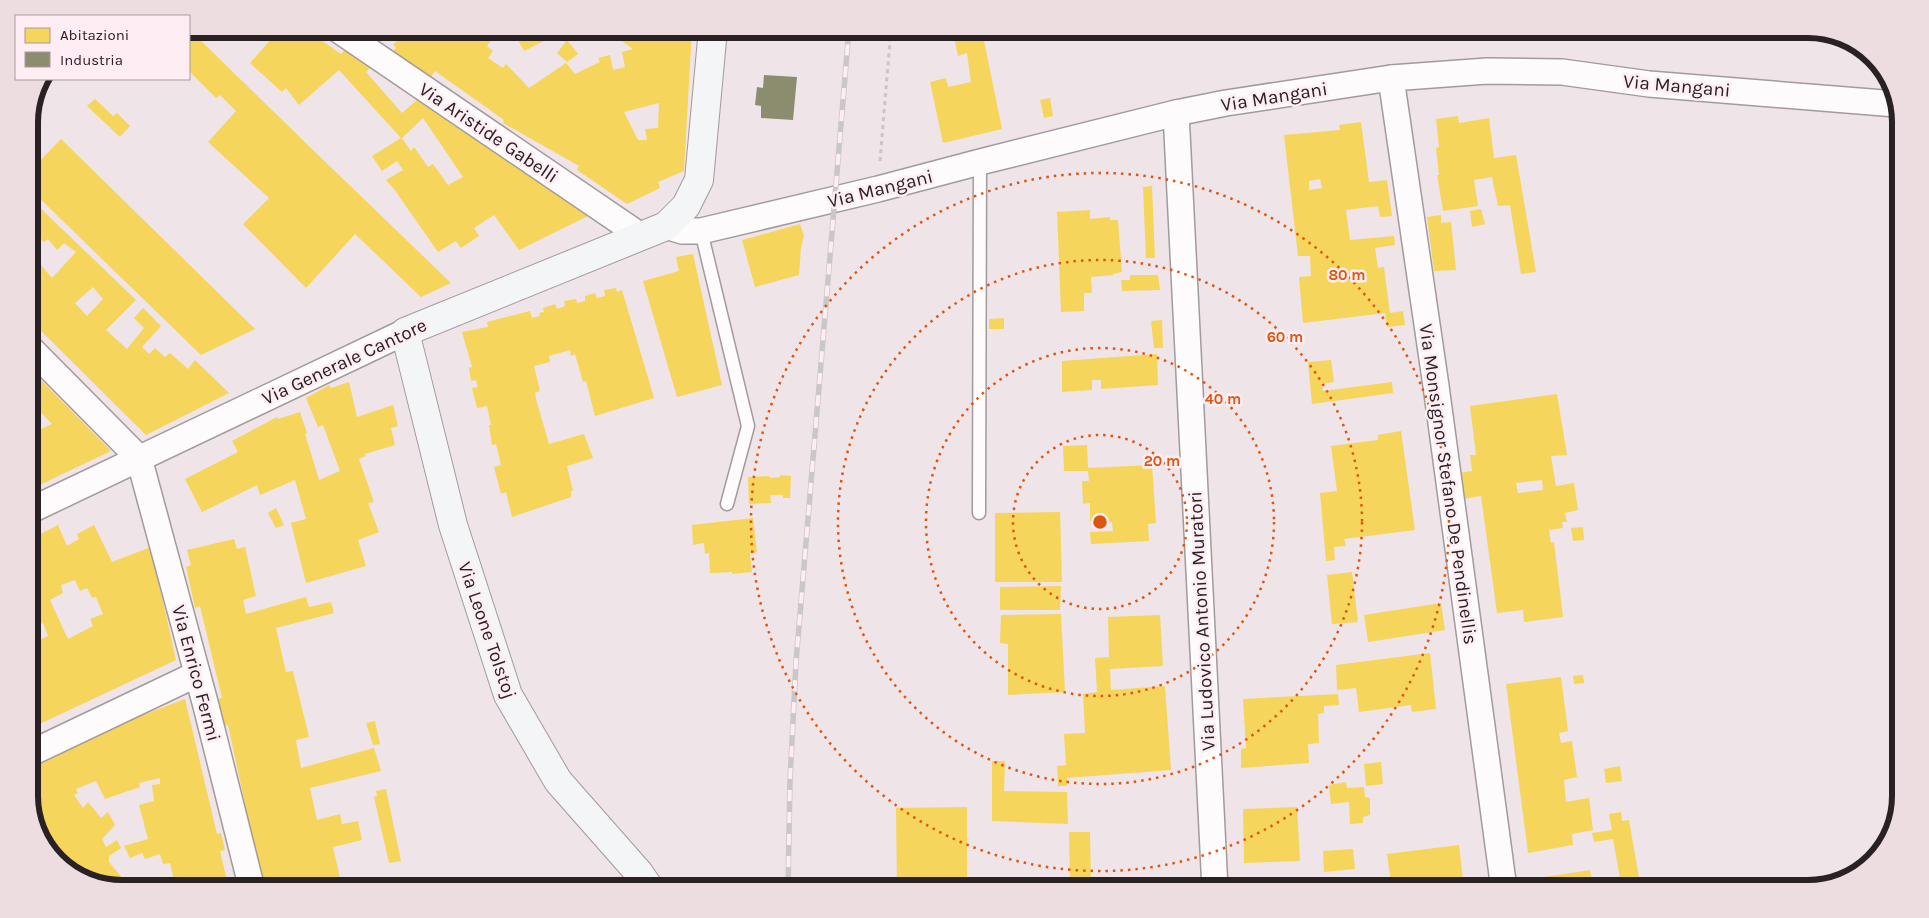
<svg xmlns="http://www.w3.org/2000/svg" width="1929" height="918" viewBox="0 0 1929 918" font-family="Karla,sans-serif">
  <style>
    .homes { fill: #f6d55c; fill-rule: evenodd }
    .industry { fill: #8c8c6e }
    .lines { fill: none; stroke-linecap: round; stroke-linejoin: round }
    .lane-casing { stroke: #a39a9d; stroke-width: 15 }
    .street-casing { stroke: #a39a9d; stroke-width: 28 }
    .secondary-casing { stroke: #a39a9d; stroke-width: 30 }
    .path { stroke: #c9c6c7; stroke-width: 3; stroke-dasharray: 4 4; stroke-linecap: butt }
    .lane { stroke: #fdfbfb; stroke-width: 12 }
    .street { stroke: #fdfbfb; stroke-width: 25 }
    .secondary { stroke: #f4f5f6; stroke-width: 28 }
    .rail-casing { stroke: #cac7c8; stroke-width: 5.5 }
    .rail { stroke: #feedf2; stroke-width: 4; stroke-dasharray: 11; stroke-linecap: butt }
    .ring { fill: none; stroke: #de560d; stroke-width: 2.5; stroke-dasharray: 2.5 5 }
    .labels { text-anchor: middle; stroke-width: 5; stroke-linejoin: round; paint-order: stroke }
    .street-label { font-size: 19px; fill: #292123; stroke: #feedf2 }
    .rim { fill: none; stroke: #292123; stroke-width: 6 }
    .centre { fill: #de560d; stroke: #feedf2; stroke-width: 2.5 }
    .ring-label { font-size: 15px; text-anchor: middle; font-weight: bold; fill: #de560d; stroke: #feedf2; stroke-width: 5; stroke-linejoin: round; paint-order: stroke }
  </style>
  <rect width="100%" height="100%" fill="#efe4e7"/>
  <g class="homes">
    <path d="M280,29H305L341,54L348,46L374,64L366,72L402,113L419,98L594,213L519,250L494,215L474,228L479,236L461,248L456,241L438,252L394,189L386,180L403,170L397,161L382,171L372,156L401,138L339,70L299,105L286,88L282,92L250,63ZM423,118L463,177L448,185L433,164L428,167L414,147L411,151L402,138Z"/>
    <path d="M409,29H499L487,46L493,51L488,58L503,68L506,64L529,88L566,63L575,74L600,62L598,58L610,55L613,70L625,67L622,52L633,49L612,34L615,29H692L684,171L658,182L660,188L627,204L577,170L579,166L503,123L504,120L435,71L431,77L392,54L396,47L393,45ZM659,103L658,128L645,129L647,140H638L624,112Z"/>
    <path d="M522,29H538L544,41L524,51L514,33Z"/>
    <path d="M968,29L982,31L1002,129L943,143L930,82L946,78L948,87L971,82L967,53L958,56L954,36H957V31Z"/>
    <path d="M193,33L313,150L451,283L421,297L355,234L306,288L243,224L269,198L208,142L236,111L220,95L216,98L189,71V37Z"/>
    <path d="M567,40L578,54L567,62L557,53Z"/>
    <path d="M1050,98L1053,116L1044,118L1040,100Z"/>
    <path d="M95,99L113,116L117,113L130,126L120,137L87,106Z"/>
    <path d="M1458,116L1459,123L1489,118L1494,158L1516,155L1536,272L1521,274L1510,205L1498,206L1492,177L1474,180L1478,206L1443,211L1437,175H1439L1436,148L1439,147L1436,119Z"/>
    <path d="M1361,122L1369,182L1387,180L1392,216L1380,217L1378,206L1346,210L1350,240L1394,236L1395,245L1375,248L1378,268L1384,267L1390,313L1403,311L1405,325L1387,327L1385,313L1303,323L1299,277L1311,276L1310,256H1298L1284,135L1340,130L1339,125ZM1320,179L1322,188L1309,190V181Z"/>
    <path d="M61,139L255,329L201,355L29,188V172Z"/>
    <path d="M1152,186L1155,258H1146L1143,187Z"/>
    <path d="M35,203L136,300L106,330L127,349L144,328L134,318L143,308L161,326L142,347L149,354L155,348L165,357L170,353L188,369L195,360L229,393L146,435L29,319V276L40,264L52,278L76,252L64,243L57,250L48,239L44,242L33,232L29,236V209ZM93,287L103,299L87,316L75,303Z"/>
    <path d="M1481,209L1485,224L1472,227L1470,211Z"/>
    <path d="M1090,210V219L1110,217V220H1118L1122,272L1113,274V275L1091,277L1092,293H1084V311L1061,312L1057,212Z"/>
    <path d="M1441,215V223L1451,222L1456,270L1434,271L1427,217Z"/>
    <path d="M800,224L804,236L801,247L799,275L755,287L742,240Z"/>
    <path d="M693,254L722,385L677,397L643,281L679,271L676,257Z"/>
    <path d="M1130,275H1158L1160,290L1122,291L1121,280H1130Z"/>
    <path d="M616,288L617,292L622,290L654,398L595,416L586,381L583,382L575,354L571,356L570,350L549,356L550,362L534,366L540,391L535,393L536,399L549,444L584,434L593,458L567,466L573,491H571V497L512,517L506,492L501,494L494,467L501,465L496,444L492,445L489,425H491L487,406L477,408L472,388L478,387L476,380L471,381L469,368L472,367L462,332L488,327L487,322L530,311L532,318L540,316L539,313L544,312L543,308L555,304L557,309L565,306L564,301L576,299L577,303L585,301V296L595,293L597,298L605,296L604,290Z"/>
    <path d="M1004,318V329H989V319Z"/>
    <path d="M1162,320L1163,348H1154L1151,321Z"/>
    <path d="M1157,354L1158,385L1101,389V380H1092V390L1062,392V361Z"/>
    <path d="M1331,360L1334,382L1322,384L1323,391L1392,382L1393,393L1312,404L1308,362Z"/>
    <path d="M29,368L111,451L29,490V425L31,424L34,432L52,424L29,400Z"/>
    <path d="M349,382L357,417L393,405L398,426L391,428L395,445L365,454L366,456L359,459L374,502L368,503L379,532L358,540L366,566L306,583L291,523L306,519L295,480L260,495L257,485L202,512L185,479L238,452L232,441L277,417L278,419L300,412L307,433L305,434L319,480L340,471L323,425L318,427L306,398L329,385L331,388Z"/>
    <path d="M1557,394L1567,455L1551,456L1556,486L1574,483L1578,510L1565,513L1567,522H1562L1563,528L1549,530L1551,543L1554,542L1563,617L1524,622L1523,610L1497,613L1481,496L1462,499L1459,473L1472,471L1470,455H1476L1470,406ZM1542,480L1543,490L1518,493L1516,483Z"/>
    <path d="M1401,431L1415,530L1344,539L1346,546L1334,547L1335,560L1326,561L1320,493L1337,491L1331,446L1378,440V435Z"/>
    <path d="M1087,445L1088,468L1152,465L1156,523L1148,524L1149,541L1091,544L1090,532L1113,531L1112,522H1090V503L1083,504L1082,481H1089L1088,471H1064L1063,446Z"/>
    <path d="M780,475L791,476L790,498H783V495H770L771,503L749,504L748,477L769,476L770,478L780,477Z"/>
    <path d="M276,508L284,525L276,528L268,513Z"/>
    <path d="M1060,512L1062,582H995V513Z"/>
    <path d="M753,518L757,552L750,554L752,572L732,574V572L710,573L709,553L705,554L704,543L693,545L692,525Z"/>
    <path d="M58,525L67,546L79,539L77,534L94,525L112,562L151,547L176,660L29,729V644L48,636L43,623L29,629V621L38,615L31,601H29V540ZM75,580L80,591L87,588L92,598L96,597L103,614L90,619L93,626L68,639L50,600L63,593L61,585Z"/>
    <path d="M1583,527L1584,540L1573,541L1571,528Z"/>
    <path d="M234,539L237,549L245,547L256,596L243,600L246,614L306,597L309,607L331,602L334,613L276,628L286,672L293,671L309,737L296,740L301,768L374,748L381,771L310,788L317,820L340,814L342,824L358,821L362,840L333,847L340,878L306,886V889H265L260,865L254,866L253,841L228,725L221,727L215,699L222,698L200,606L195,608L186,567L191,565L187,550Z"/>
    <path d="M1352,572L1358,622L1332,624L1327,575Z"/>
    <path d="M1061,586L1060,610H1000V587Z"/>
    <path d="M1441,603L1445,630L1368,642L1364,615Z"/>
    <path d="M1061,614L1065,692L1008,695V644L1000,643L1001,615Z"/>
    <path d="M1160,615L1163,666L1110,669L1111,690L1165,686L1171,770L1067,778V786H1058L1057,766L1066,765L1064,734L1085,733L1083,694L1097,692L1095,658L1109,657L1108,617Z"/>
    <path d="M1430,653L1436,709L1412,712L1411,705L1359,712L1356,688L1337,690L1336,665Z"/>
    <path d="M1583,675L1584,683L1574,684L1573,676Z"/>
    <path d="M1561,677L1568,731L1559,733L1561,743L1572,741L1577,777L1564,780L1566,802L1589,798L1593,830L1572,834L1573,845L1528,853L1506,684Z"/>
    <path d="M1338,694L1339,705L1324,706V713L1318,714L1319,743L1308,744L1309,763L1241,768V749L1246,748L1243,699Z"/>
    <path d="M185,699L217,834L221,833L225,850L220,851L229,889H176L170,863L163,864L160,854L145,859L142,853L130,858L124,846L148,839L139,805L154,801L152,785L160,784V778L139,783L140,787L105,799L96,781L76,789L78,793L74,795L83,808L88,802L101,818L108,812L115,825L102,839L106,847L117,840L121,848L109,856V862L123,879L127,877L130,880L134,877L143,889H122L81,880L45,848L29,803V769L101,735L99,731L141,710L143,715Z"/>
    <path d="M375,721L380,744L373,745L366,723Z"/>
    <path d="M992,761H1005L1004,791L1067,792L1068,824L992,821Z"/>
    <path d="M1381,762L1383,784L1366,786L1364,764Z"/>
    <path d="M1620,766L1622,781L1606,783L1604,769Z"/>
    <path d="M1346,782L1347,788L1364,787L1365,797L1370,798V815L1363,817V823L1350,824L1349,802L1331,804L1329,785Z"/>
    <path d="M386,789L401,861L389,863L374,797L377,796L376,791Z"/>
    <path d="M967,807V889H897L896,808Z"/>
    <path d="M1297,807L1300,861L1244,863L1243,809Z"/>
    <path d="M1621,812L1622,821L1629,820L1641,889H1622L1613,839L1594,842L1592,833L1612,830L1609,814Z"/>
    <path d="M1069,832H1090L1091,885H1070Z"/>
    <path d="M1459,845L1464,889H1392L1387,854Z"/>
    <path d="M1353,849L1355,869L1324,872L1323,851Z"/>
    <path d="M1590,870L1593,889H1533L1532,879Z"/>
  </g>
  <path class="industry" d="M764,75L797,77L793,120L761,118V106L755,105L757,87L763,88Z"/>
  <g class="lines">
    <g class="lane-casing">
      <g id="lane">
        <path d="M701,231L748,426L727,504"/>
        <path d="M979,513L980,162"/>
      </g>
    </g>
    <g class="street-casing">
      <g id="street">
        <path d="M337,29L641,236"/>
        <path d="M1391,78L1436,386L1504,889"/>
        <path d="M1176,113L1215,889"/>
        <path d="M666,226L682,231H701L878,189L980,162L1176,113L1226,103L1391,78L1487,71L1562,72L1649,84L1896,104"/>
        <path d="M29,347L139,458L206,706L252,889"/>
        <path d="M29,511L405,332"/>
        <path d="M29,754L197,674"/>
      </g>
    </g>
    <g class="secondary-casing">
      <path id="secondary" d="M650,889L639,873L558,781L508,695L453,525L405,332L666,226L686,206L699,180L713,29"/>
    </g>
    <path class="path" d="M880,161L891,29"/>
    <use href="#lane" class="lane"/>
    <use href="#street" class="street"/>
    <use href="#secondary" class="secondary"/>
    <g class="rail-casing">
      <path id="rail" d="M788,889L790,781L796,662L849,29"/>
    </g>
    <use href="#rail" class="rail"/>
  </g>
  <g class="ring">
    <circle cx="1100" cy="522" r="87"/>
    <circle cx="1100" cy="522" r="174"/>
    <circle cx="1100" cy="522" r="262"/>
    <circle cx="1100" cy="522" r="349"/>
  </g>
  <g class="labels">
    <g class="street-label">
      <text transform="translate(1677 85) rotate(5)" y="7">Via Mangani</text>
      <text transform="translate(1274 96) rotate(-9)" y="7">Via Mangani</text>
      <text transform="translate(489 132) rotate(34)" y="7">Via Aristide Gabelli</text>
      <text transform="translate(880 188) rotate(-14)" y="7">Via Mangani</text>
      <text transform="translate(344 361) rotate(-25)" y="7">Via Generale Cantore</text>
      <text transform="translate(1449 484) rotate(82)" y="7">Via Monsignor Stefano De Pendinellis</text>
      <text transform="translate(1201 621) rotate(-93)" y="7">Via Ludovico Antonio Muratori</text>
      <text transform="translate(488 630) rotate(71)" y="7">Via Leone Tolstoj</text>
      <text transform="translate(197 673) rotate(75)" y="7">Via Enrico Fermi</text>
    </g>
  </g>
  <path d="M0 0H1929V918H0ZM122 38H1808A84 84 0 0 1 1892 122V796A84 84 0 0 1 1808 880H122A84 84 0 0 1 38 796V122A84 84 0 0 1 122 38Z" fill="#eddde1" fill-rule="evenodd"/>
  <path class="rim" d="M122 38H1808A84 84 0 0 1 1892 122V796A84 84 0 0 1 1808 880H122A84 84 0 0 1 38 796V122A84 84 0 0 1 122 38Z"/>
  <circle cx="1100" cy="522" r="8" class="centre"/>
  <g class="ring-label">
    <text x="1347" y="280">80 m</text>
    <text x="1285" y="342">60 m</text>
    <text x="1223" y="404">40 m</text>
    <text x="1162" y="466">20 m</text>
  </g>
  <rect x="15" y="15" width="175" height="65" fill="#feedf2" stroke="#a99b9f"/>
  <rect x="25" y="28" width="25" height="15" fill="#f6d55c" stroke="#a99b9f"/>
  <text x="60" y="40" font-size="15" fill="#292123">Abitazioni</text>
  <rect x="25" y="52" width="25" height="15" fill="#8c8c6e" stroke="#a99b9f"/>
  <text x="60" y="65" font-size="15" fill="#292123">Industria</text>
</svg>
